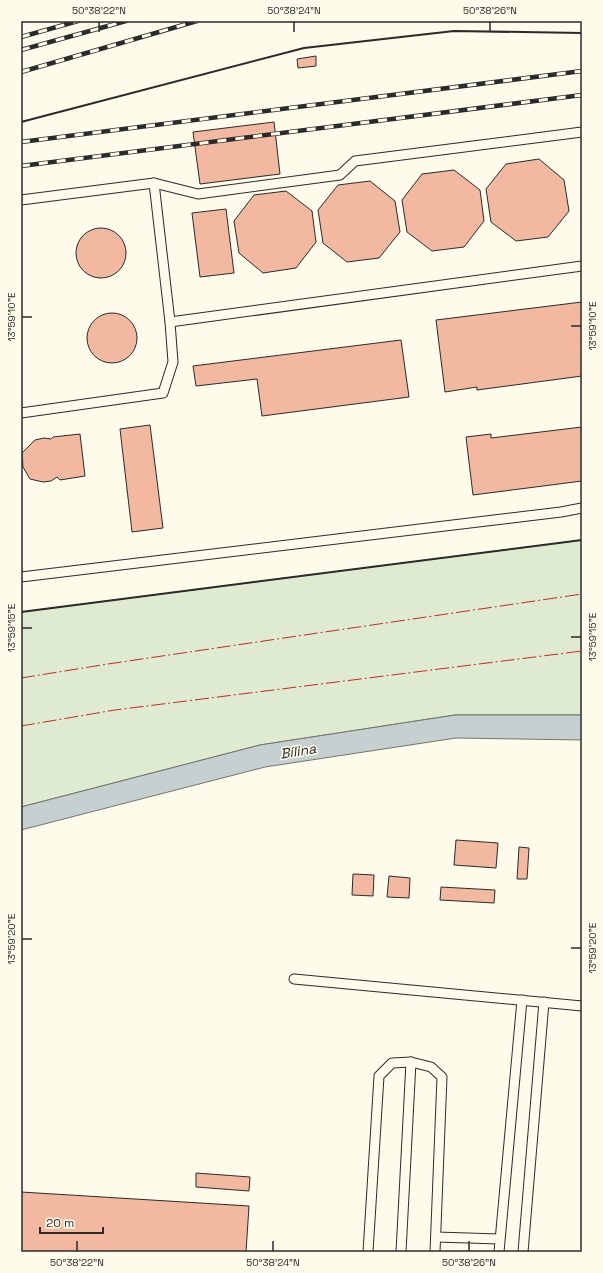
<svg xmlns="http://www.w3.org/2000/svg" width="603" height="1273" viewBox="0 0 603 1273" font-family="'Space Grotesk',sans-serif">
  <style>
    .green { fill: #deebd1; stroke: #74746e }
    .water { fill: #c7d0d0; stroke: #74746e }
    .building { fill: #f2b8a0; stroke: #2b2b2b }
    .lines { fill: none; stroke-linecap: round; stroke-linejoin: round }
    .lane-casing { stroke: #2b2b2b; stroke-width: 11 }
    .lane { stroke: #fdfbea; stroke-width: 9 }
    .rail-casing { stroke: #2b2b2b; stroke-width: 4.5 }
    .rail { stroke: #fdfbea; stroke-width: 3; stroke-dasharray: 9; stroke-linecap: butt }
    .wall { stroke: #2b2b2b; stroke-width: 2 }
    .power { stroke: #c62828; stroke-width: 1; stroke-dasharray: 14 3 2 3; stroke-linecap: butt }
    .ticks { fill: none; stroke: #2b2b2b; stroke-width: 1.5 }
    .labels { text-anchor: middle; stroke-width: 3; stroke-linejoin: round; paint-order: stroke }
    .water-label { font-size: 14px; font-style: italic; fill: #2b2b2b; stroke: #fdfbea }
    .neatline { fill: none; stroke: #2b2b2b; stroke-width: 1.5 }
    .ticks-label { font-size: 10px; text-anchor: middle; fill: #2b2b2b }
  </style>
  <rect width="100%" height="100%" fill="#fdfbea"/>
  <path class="green" d="M582,540V715H455L260,745L21,807V612Z"/>
  <path class="water" d="M455,715H582V740L456,738L265,767L21,830V807L260,745Z"/>
  <g class="building">
    <path d="M316,56V66L298,68L297,59Z"/>
    <path d="M274,122L280,174L200,184L193,132Z"/>
    <path d="M539,159L564,180L569,211L548,237L516,241L491,222L486,189L506,164Z"/>
    <path d="M454,170L480,190L484,221L464,247L432,251L407,232L402,200L422,174Z"/>
    <path d="M370,181L395,201L400,232L379,258L347,262L323,243L318,210L338,185Z"/>
    <path d="M286,191L312,211L316,242L296,268L263,273L239,253L234,221L254,195Z"/>
    <path d="M226,209L234,273L200,277L192,213Z"/>
    <circle cx="101" cy="253" r="25"/>
    <path d="M582,302V376L477,390V387L445,392L436,320Z"/>
    <circle cx="112" cy="338" r="25"/>
    <path d="M401,340L409,397L262,416L257,379L196,386L193,366Z"/>
    <path d="M150,425L163,528L132,532L120,429Z"/>
    <path d="M582,427V481L473,495L466,437L491,434V438Z"/>
    <path d="M80,434L85,476L60,480L57,477L51,481L43,482L30,479L23,467L22,453L35,440L44,438L51,439L53,437Z"/>
    <path d="M456,840L498,843L496,868L454,865Z"/>
    <path d="M519,847L529,848L527,879H517Z"/>
    <path d="M353,874L374,875L373,896L352,895Z"/>
    <path d="M389,876L410,878L409,898L387,897Z"/>
    <path d="M441,887L495,890L494,903L440,900Z"/>
    <path d="M196,1173L250,1177L249,1191L196,1187Z"/>
    <path d="M21,1192L249,1206L246,1252H21Z"/>
  </g>
  <g class="lines">
    <g class="lane-casing">
      <g id="lane">
        <path d="M21,200L154,183L198,194L340,175L355,161L582,132"/>
        <path d="M170,322L582,266"/>
        <path d="M21,413L163,393L173,362L170,322L154,183"/>
        <path d="M21,577L561,512L582,508"/>
        <path d="M294,979L582,1006"/>
        <path d="M436,1237L499,1239"/>
        <path d="M368,1252L379,1076L392,1063L411,1062"/>
        <path d="M401,1252L411,1062L431,1067L442,1077L435,1252"/>
        <path d="M499,1252L522,1000"/>
        <path d="M523,1252L544,1002"/>
      </g>
    </g>
    <use href="#lane" class="lane"/>
    <g class="rail-casing">
      <g id="rail">
        <path d="M21,37L78,21"/>
        <path d="M21,50L126,21"/>
        <path d="M21,72L197,21"/>
        <path d="M21,142L582,71"/>
        <path d="M21,166L582,95"/>
      </g>
    </g>
    <use href="#rail" class="rail"/>
    <g class="wall">
      <path d="M21,122L304,48L454,31L582,33"/>
      <path d="M21,612L582,540"/>
    </g>
    <g class="power">
      <path d="M21,678L108,664L582,594"/>
      <path d="M21,726L115,710L582,651"/>
    </g>
  </g>
  <path class="ticks" d="M99,32V22M294,32V22M490,32V22M22,317H32M571,326H581M22,628H32M571,637H581M22,939H32M571,948H581M77,1251V1241M273,1251V1241M469,1251V1241"/>
  <g class="labels">
    <g class="water-label">
      <text transform="translate(298 751) rotate(-9)" y="5">Bílina</text>
    </g>
  </g>
  <rect width="603" height="1273" fill="none" stroke="#fdfbea" stroke-width="44"/>
  <path d="M40 1227v6h63v-6" fill="none" stroke="#2b2b2b" stroke-width="2"/>
  <text x="46" y="1227" font-size="12" fill="#2b2b2b" stroke="#fdfbea" stroke-width="3" paint-order="stroke">20 m</text>
  <rect x="22" y="22" width="559" height="1229" class="neatline"/>
  <g class="ticks-label">
    <text x="99" y="14">50°38'22"N</text>
    <text x="294" y="14">50°38'24"N</text>
    <text x="490" y="14">50°38'26"N</text>
    <text transform="translate(11 317) rotate(-90)" y="4">13°59'10"E</text>
    <text transform="translate(592 326) rotate(-90)" y="4">13°59'10"E</text>
    <text transform="translate(11 628) rotate(-90)" y="4">13°59'15"E</text>
    <text transform="translate(592 637) rotate(-90)" y="4">13°59'15"E</text>
    <text transform="translate(11 939) rotate(-90)" y="4">13°59'20"E</text>
    <text transform="translate(592 948) rotate(-90)" y="4">13°59'20"E</text>
    <text x="77" y="1266">50°38'22"N</text>
    <text x="273" y="1266">50°38'24"N</text>
    <text x="469" y="1266">50°38'26"N</text>
  </g>
</svg>
